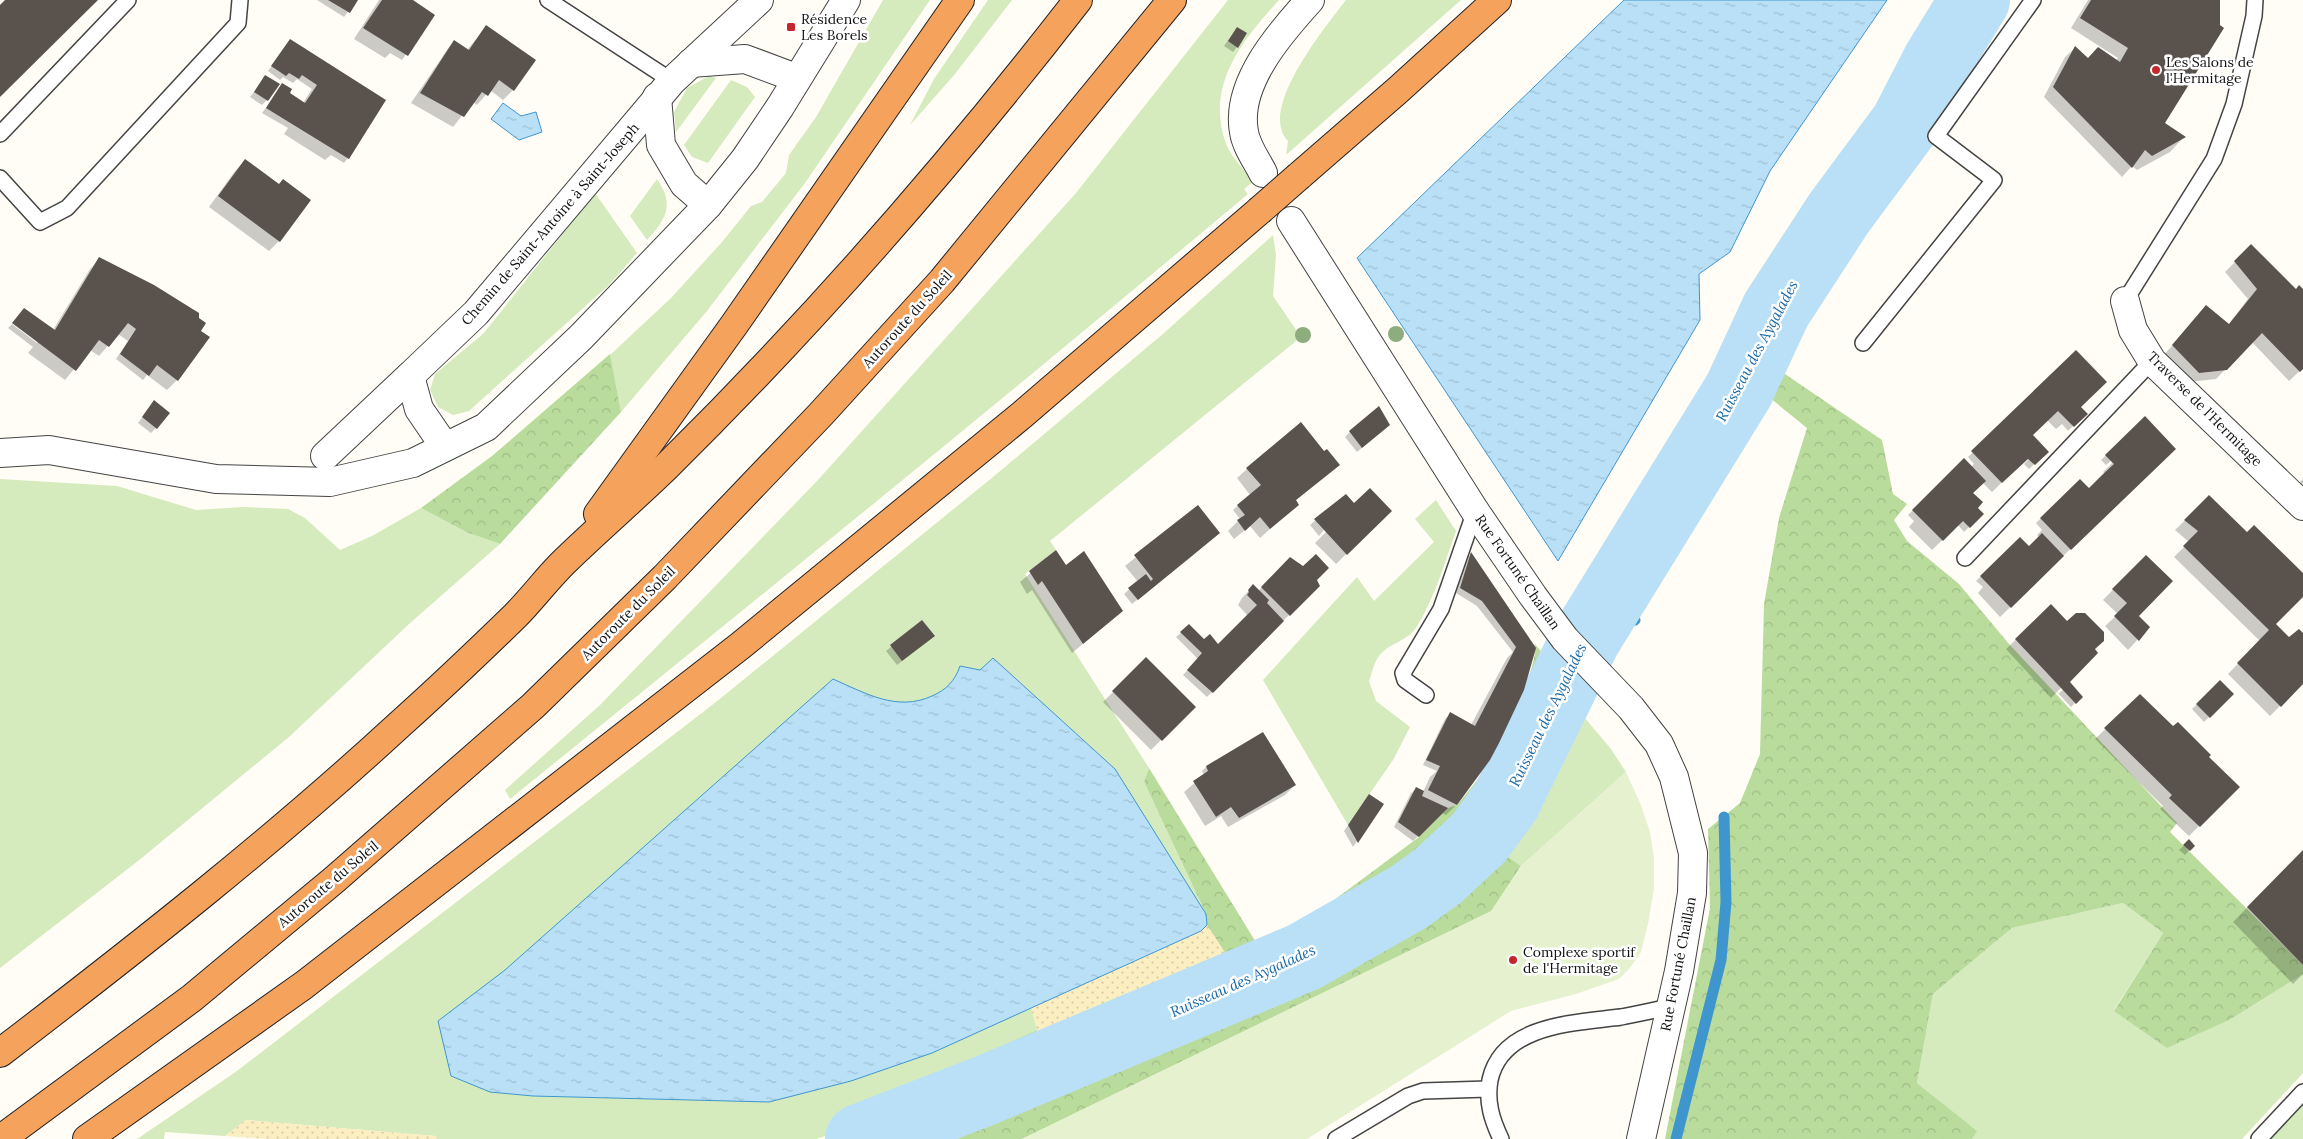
<svg xmlns="http://www.w3.org/2000/svg" width="2303" height="1139" viewBox="0 0 2303 1139" font-family="Lora,serif">
  <style>
    .grass { fill: #d5ebbd }
    .forest { fill: url(#forest-crowns) }
    .sand { fill: url(#sand-dots) }
    .pitch { fill: #e6f2cf }
    .water { fill: url(#water-ripples); stroke: #3f96cf }
    .shadow { fill: #0003 }
    .lines { fill: none; stroke-linecap: round; stroke-linejoin: round }
    .stream { stroke: #3f96cf; stroke-width: 11 }
    .river { stroke: #b9e0f7; stroke-width: 70 }
    .building { fill: #5a524d }
    .service-casing { stroke: #444; stroke-width: 18 }
    .minor-casing { stroke: #444; stroke-width: 30 }
    .tertiary-casing { stroke: #444; stroke-width: 30 }
    .motorway-casing { stroke: #222; stroke-width: 30 }
    .service { stroke: #fff; stroke-width: 15 }
    .minor { stroke: #fff; stroke-width: 28 }
    .tertiary { stroke: #fff; stroke-width: 28 }
    .motorway { stroke: #f5a25d; stroke-width: 28 }
    .motorway-bridge-casing { stroke: #222; stroke-width: 30; stroke-linecap: butt }
    .motorway-bridge { stroke: #f5a25d; stroke-width: 28 }
    .tree { fill: #8dad7f }
    .poi-dot { fill: #c4262e; stroke: #fff; stroke-width: 2 }
    .labels { text-anchor: middle; stroke-width: 5; stroke-linejoin: round; paint-order: stroke }
    .poi-label { font-size: 14px; fill: #111; stroke: #fff; text-anchor: start }
    .street-label { font-size: 14px; fill: #111; stroke: #fff }
    .water-label { font-size: 15px; font-style: italic; fill: #1768a6; stroke: #fff }
  </style>
  <defs>
    <pattern id="forest-crowns" width="20" height="18" patternUnits="userSpaceOnUse" patternTransform="scale(1.25)"><rect width="20" height="18" fill="#b9dc9c"/><path d="M2 6a3 3 0 1 1 6 0M12 15a3 3 0 1 1 6 0" fill="none" stroke="#9ebc85"/></pattern>
    <pattern id="sand-dots" width="8" height="8" patternUnits="userSpaceOnUse" patternTransform="scale(1.25)"><rect width="8" height="8" fill="#fbeec1"/><path d="M2 2h.1M6 6h.1" fill="none" stroke="#d6cba5" stroke-width="1.8" stroke-linecap="round"/></pattern>
    <pattern id="water-ripples" width="26" height="14" patternUnits="userSpaceOnUse" patternTransform="scale(1.25)"><rect width="26" height="14" fill="#b9e0f7"/><path d="M2 4q2-2 4 0t4 0M15 11q2-2 4 0t4 0" fill="none" stroke="#9ebfd3"/></pattern>
  </defs>
  <rect width="100%" height="100%" fill="#fffdf5"/>
  <g class="grass">
    <path d="M883,0H930L805,183L707,311L621,412L610,355L671,298L722,242L751,206L762,202L786,173L789,155L816,117Z"/>
    <path d="M988,0H1012L955,74L910,125L934,79Z"/>
    <path d="M1228,0H1279C1242,41 1205,85 1226,144C1231,157 1245,170 1253,182L1244,189L1248,194C1004,399 757,599 510,799L505,790L600,705L817,481L1076,193Z"/>
    <path d="M1346,0H1461L1286,155L1288,141C1257,110 1326,26 1346,0Z"/>
    <path d="M709,76L716,78L676,132L674,112L687,88Z"/>
    <path d="M731,80L747,87L755,97L708,163L692,157L684,145Z"/>
    <path d="M657,179C675,205 666,219 647,240L630,216Z"/>
    <path d="M595,193L637,253L610,284L469,411L453,415L438,407L430,390L435,374L484,333Z"/>
    <path d="M1273,235L1276,255L1273,296L1301,337L1050,541L1056,550L1025,574L1149,768L1144,782L1206,914L1207,925L1201,931L1032,1008L1037,1030L908,1087L896,1115L816,1139H437L435,1136L246,1120L225,1136L165,1132L164,1139H137L237,1071L716,702L993,477L1164,333Z"/>
    <path d="M0,479L117,486L196,510L243,507L288,509L305,518L340,550L372,536L421,508L466,532L500,544L409,624L289,737L138,861L0,968Z"/>
    <path d="M1436,500L1456,531C1444,564 1435,598 1416,628C1406,642 1389,643 1379,656C1374,662 1372,673 1369,681L1376,701L1410,727L1393,760L1348,825L1263,680L1357,577L1374,601L1434,542L1415,519Z"/>
    <path d="M1574,705L1611,749L1626,772L1521,866L1490,844L1512,814Z"/>
    <path d="M2123,903L2163,933L2114,1010L2231,1019L2303,974V1073L2242,1139H1972L1976,1131L1917,1083L1933,994L2012,928Z"/>
    <path d="M2303,1102V1139H2270Z"/>
    <path d="M935,1125L957,1139H902Z"/>
  </g>
  <g class="forest">
    <path d="M610,354L621,412L500,544L466,532L421,508L492,456Z"/>
    <path d="M1769,363L1882,440L1893,494L1907,504L1894,520L1907,541L1959,584L2009,644L2177,823L2170,832L2303,965V974L2231,1019L2167,1048L2114,1011L2163,933L2123,903L2012,928L1933,994L1917,1083L1977,1131L1972,1139H1665L1710,908L1708,829L1740,803L1760,754L1764,604L1779,518L1807,428L1759,389Z"/>
    <path d="M1534,643L1552,664C1521,729 1492,796 1440,848C1434,854 1428,862 1422,867C1364,908 1294,931 1234,967L1207,925L1206,914L1144,782L1149,768L1257,944L1318,912L1419,837L1448,808L1457,805C1469,791 1482,775 1491,758C1502,740 1542,660 1534,643Z"/>
    <path d="M1490,844L1521,866L1492,911L1022,1139H957L935,1125L1320,960L1377,931L1439,890Z"/>
    <path d="M1037,1030L1047,1057L896,1115L908,1087Z"/>
  </g>
  <g class="sand">
    <path d="M1207,925L1234,967L1209,982L1047,1057L1037,1030L1031,1008L1201,931Z"/>
    <path d="M246,1120L436,1136L437,1139H270L225,1136Z"/>
  </g>
  <path class="pitch" d="M1626,772L1641,805L1650,832L1654,858V889L1648,924L1641,952L1630,968L1619,979L1576,994L1511,1011L1307,1139H1022L1491,911L1521,866Z"/>
  <g class="water">
    <path d="M1624,0H1887L1770,171L1730,252L1699,274L1700,320L1558,561L1357,258Z"/>
    <path d="M503,103L521,116L536,112L542,132L519,140L491,119Z"/>
    <path d="M993,658L1115,769L1206,914L1207,925L1201,931L932,1053L851,1081L769,1102L533,1096L490,1092L451,1076L438,1021L505,970L833,679C865,693 897,712 932,696C946,690 955,681 960,666L980,670Z"/>
  </g>
  <g class="shadow">
    <path d="M317,0H357L344,17Z"/>
    <path d="M379,0H411L433,15L402,60L390,53L385,58L354,39Z"/>
    <path d="M2088,0H2219L2163,123L2184,137L2170,152L2137,170L2132,166L2122,177L2044,97L2065,57L2075,48L2088,59L2116,61L2118,58L2071,28Z"/>
    <path d="M486,27L513,90L503,100L490,90L477,105L473,102L453,127L411,103L449,47L454,42L467,50Z"/>
    <path d="M1237,28V47L1233,52L1224,46Z"/>
    <path d="M290,41L325,69L348,158L344,163L331,155L325,160L284,134L288,128L262,113L282,85L288,94L303,103L312,89L297,79L293,83L283,77L280,80L268,71Z"/>
    <path d="M266,76L267,100L262,105L250,97Z"/>
    <path d="M245,161L279,241L269,251L209,207L235,171Z"/>
    <path d="M2251,246L2296,291H2303V368L2289,381L2252,342L2216,379L2189,382L2163,356L2206,307L2228,325L2248,299L2225,272Z"/>
    <path d="M100,259L208,338L177,380L167,390L147,375L143,380L116,359L128,341L118,334L99,356L90,350L65,380L28,353L33,347L8,328L12,324L37,343V340L53,330L90,269Z"/>
    <path d="M2076,352L2080,407L2086,413L2068,431L2062,424L2056,429L2047,420L2032,435L2047,452L2029,469L2024,464L2042,447L2040,445L1992,492L1983,483L1972,494L1967,516L1982,514L1964,532L1958,525L1932,550L1909,527L1914,521L1908,515L1964,460L1971,467L1974,464L1968,457Z"/>
    <path d="M150,407L156,428L151,433L138,423Z"/>
    <path d="M2145,418L2174,449L2000,617L1978,593L1983,587L1976,581L2020,539L2029,548L2040,538L2037,535L2042,530L2036,523L2080,481L2088,490L2105,474L2103,472L2112,463L2111,461L2106,465L2101,460Z"/>
    <path d="M1384,429L1357,452L1345,437L1350,432Z"/>
    <path d="M1324,453L1338,465L1295,501L1287,514L1260,538L1250,526L1234,539L1228,531L1240,519L1233,510L1250,495L1237,478L1247,469Z"/>
    <path d="M2303,479V493L2296,486Z"/>
    <path d="M1346,495L1326,529L1390,511L1336,564L1315,543L1326,532L1324,530L1319,536L1310,525Z"/>
    <path d="M2209,497L2247,534L2303,575V595L2274,624L2289,639L2303,635V683L2270,716L2228,674L2260,641L2174,557L2189,542L2175,530Z"/>
    <path d="M1198,507L1219,533L1191,557L1132,604L1124,594L1138,582L1125,566Z"/>
    <path d="M1056,552L1066,567L1122,611L1072,653L1032,590L1027,594L1020,582Z"/>
    <path d="M1471,554L1535,648L1489,759L1456,805L1446,815L1442,813L1413,841L1394,827L1411,793L1416,789L1423,792L1430,777L1437,771L1423,765L1445,719L1450,714L1471,725L1507,658L1513,652L1477,606L1456,593L1467,558Z"/>
    <path d="M2146,556L2137,616L2149,627L2128,650L2105,626L2118,614L2103,600Z"/>
    <path d="M1303,568L1319,585L1207,697L1183,675L1198,659L1176,637L1189,626L1209,654L1248,616L1238,605L1242,598L1252,587L1258,591L1280,569Z"/>
    <path d="M2051,606L2096,653L2057,692L2058,694L2070,684L2081,697L2071,707L2057,692L2051,698L2006,649Z"/>
    <path d="M922,622L934,636L897,665L886,651Z"/>
    <path d="M1146,659L1194,707L1151,750L1103,702Z"/>
    <path d="M2220,682L2233,694L2204,722L2192,709Z"/>
    <path d="M2140,696L2238,787L2189,836L2160,809L2163,806L2095,739Z"/>
    <path d="M1206,767L1295,785L1285,795L1228,827L1221,816L1205,826L1184,792L1204,775L1202,771Z"/>
    <path d="M1369,796L1382,805L1353,847L1344,831Z"/>
    <path d="M2189,841L2193,846L2185,855L2179,850Z"/>
    <path d="M2303,851V974L2293,984L2233,922Z"/>
  </g>
  <g class="lines">
    <g class="stream">
      <path d="M1619,586L1635,620"/>
      <path d="M1676,1139L1721,960L1726,902L1724,817"/>
    </g>
    <path class="river" d="M860,1139L984,1091L1304,957L1409,897L1438,876L1479,838L1506,801L1585,640L1739,390L1776,310L1839,213L1905,124L1938,60L1975,0"/>
  </g>
  <g class="building">
    <path d="M5,0H98L0,97V5Z"/>
    <path d="M328,0H358L350,13Z"/>
    <path d="M382,0H413L435,15L408,56L363,28Z"/>
    <path d="M2091,0H2220V25L2224,28L2165,123L2186,137L2152,156L2145,150L2132,168L2053,87L2075,46L2088,58L2098,47L2120,62L2128,48L2080,18Z"/>
    <path d="M486,25L536,60L514,91L499,80L488,96L482,92L464,117L420,93L454,40L469,50Z"/>
    <path d="M1237,27L1247,33L1238,48L1228,41Z"/>
    <path d="M290,39L386,100L349,159L266,108L282,83L292,89L290,93L305,103L317,85L302,75L299,79L289,73L286,76L271,66Z"/>
    <path d="M265,75L280,84L268,101L254,92Z"/>
    <path d="M245,159L279,184L283,179L311,200L280,242L218,196Z"/>
    <path d="M2251,244L2296,289L2299,285L2303,289V369L2300,372L2262,333L2227,370L2199,373L2172,345L2206,305L2229,324L2257,289L2234,261Z"/>
    <path d="M99,257L154,285L199,313V318L206,323L201,331L210,337L178,381L157,365L149,376L120,354L136,329L128,323L109,347L99,340L76,371L12,323L24,308L55,330Z"/>
    <path d="M2076,350L2107,382L2081,407L2088,414L2074,427L2058,411L2033,435L2049,452L2035,465L2028,459L2002,483L1971,451Z"/>
    <path d="M154,400L170,413L157,429L142,417Z"/>
    <path d="M1379,406L1390,425L1362,448L1349,431Z"/>
    <path d="M2145,416L2176,449L2071,550L2040,518L2080,479L2089,488L2101,476L2114,464L2105,455Z"/>
    <path d="M1301,422L1324,451L1327,449L1340,465L1296,500L1299,505L1270,529L1260,517L1245,531L1237,520L1245,515L1237,505L1261,485L1246,468Z"/>
    <path d="M1964,458L1986,481L1973,493L1983,502L1978,508L1984,514L1970,528L1963,521L1943,541L1912,510Z"/>
    <path d="M1370,488L1392,511L1347,555L1314,519L1346,494L1354,503Z"/>
    <path d="M2209,495L2247,532L2254,525L2303,573V597L2276,624L2289,637L2299,629L2303,633V684L2281,707L2237,663L2269,630L2183,546L2198,531L2184,520Z"/>
    <path d="M1198,505L1220,533L1138,600L1128,588L1146,574L1151,581L1153,579L1134,555Z"/>
    <path d="M2042,533L2064,556L2011,608L1980,576L2020,537L2029,546Z"/>
    <path d="M1056,550L1066,565L1084,551L1123,611L1083,644L1042,581L1038,585L1029,571Z"/>
    <path d="M1471,552L1536,648L1524,690L1499,743L1490,760L1457,805L1428,790L1440,766L1426,760L1450,712L1475,726L1516,647L1482,601L1460,588Z"/>
    <path d="M1316,554L1329,568L1317,580L1320,586L1290,616L1261,587L1290,557L1303,566Z"/>
    <path d="M2146,555L2173,581L2139,616L2150,627L2139,641L2114,616L2127,603L2112,589Z"/>
    <path d="M1253,584L1269,600L1267,603L1284,621L1213,693L1187,670L1202,653L1180,632L1189,624L1204,639L1210,634L1218,644L1257,605L1247,595L1249,592L1248,590Z"/>
    <path d="M2051,604L2067,621L2076,613H2085L2104,632V641L2095,649L2098,653L2070,682L2083,697L2076,704L2015,639Z"/>
    <path d="M922,620L935,636L902,661L890,645Z"/>
    <path d="M1146,657L1196,707L1162,741L1112,691Z"/>
    <path d="M2220,680L2234,694L2210,718L2196,704Z"/>
    <path d="M2140,694L2173,726L2178,722L2211,755L2209,757L2240,787L2200,827L2169,798L2172,795L2104,728Z"/>
    <path d="M1263,732L1296,785L1239,818L1231,807L1216,817L1193,781L1208,771L1206,766Z"/>
    <path d="M1416,787L1424,791L1422,796L1448,808L1419,837L1398,822Z"/>
    <path d="M1369,794L1384,804L1358,843L1348,825Z"/>
    <path d="M2189,839L2195,846L2190,851L2183,845Z"/>
    <path d="M2303,850V965L2247,907Z"/>
  </g>
  <g class="lines">
    <g class="service-casing">
      <g id="service">
        <path d="M548,0L672,81"/>
        <path d="M0,134L128,0"/>
        <path d="M0,178L40,222L67,208L238,23L240,0"/>
        <path d="M2125,301L2214,159L2234,104L2254,16L2255,0"/>
        <path d="M1863,343L1994,180L1936,136L2033,0"/>
        <path d="M1965,558L2152,361"/>
        <path d="M1426,695L1405,680L1403,673L1441,609L1475,511"/>
        <path d="M1336,1139L1408,1096L1423,1091L1488,1089"/>
        <path d="M1501,1139C1492,1120 1486,1102 1490,1080C1502,1024 1575,1023 1621,1017C1638,1014 1654,1010 1670,1007"/>
        <path d="M2259,1139L2303,1092"/>
      </g>
    </g>
    <g class="minor-casing">
      <g id="minor">
        <path d="M691,63L745,59L796,78"/>
        <path d="M657,97L661,145L684,184L708,205"/>
        <path d="M1263,173C1257,161 1246,146 1244,132C1235,84 1280,33 1310,0"/>
        <path d="M2125,301L2133,330L2152,361L2303,506"/>
        <path d="M445,447L419,409L410,376L476,313L672,81L759,0"/>
        <path d="M325,456L410,376"/>
      </g>
    </g>
    <g class="tertiary-casing">
      <g id="tertiary">
        <path d="M1291,221L1475,511L1533,596L1565,639L1631,708L1659,744L1674,777L1693,853L1692,893L1679,971L1641,1139"/>
        <path d="M0,453L49,450L216,479L330,482L413,463L486,427L581,337L708,205L745,159L780,107L846,0"/>
      </g>
    </g>
    <g class="motorway-casing">
      <g id="motorway">
        <path d="M1299,176L1398,90L1497,0"/>
        <path d="M598,514L734,325L960,0"/>
        <path d="M0,1053C137,948 272,842 399,725C438,690 477,653 515,616C533,598 548,577 566,560C599,528 634,498 666,467C814,321 951,164 1078,0"/>
        <path d="M1,1139L192,998L334,880L533,706L665,577L821,414L942,281L1172,0"/>
        <path d="M87,1139L304,985L740,646L1023,414L1259,211"/>
      </g>
    </g>
    <use href="#service" class="service"/>
    <use href="#minor" class="minor"/>
    <use href="#tertiary" class="tertiary"/>
    <use href="#motorway" class="motorway"/>
    <g class="motorway-bridge-casing">
      <path id="motorway-bridge" d="M1259,211L1299,176"/>
    </g>
    <use href="#motorway-bridge" class="motorway-bridge"/>
  </g>
  <g class="tree">
    <circle cx="1396" cy="334" r="8"/>
    <circle cx="1303" cy="335" r="8"/>
  </g>
  <g class="poi-dot">
    <rect x="786" y="22" width="10" height="10" rx="2.5"/>
    <circle cx="2156" cy="70" r="5"/>
    <circle cx="1513" cy="960" r="5"/>
  </g>
  <g class="labels">
    <g class="poi-label">
      <text x="801" y="24">Résidence<tspan x="801" dy="16">Les Borels</tspan></text>
      <text x="2166" y="67">Les Salons de<tspan x="2166" dy="16">l'Hermitage</tspan></text>
      <text x="1523" y="957">Complexe sportif<tspan x="1523" dy="16">de l'Hermitage</tspan></text>
    </g>
    <g class="street-label">
      <text transform="translate(550 224) rotate(-49)" y="5">Chemin de Saint-Antoine à Saint-Joseph</text>
      <text transform="translate(907 319) rotate(-48)" y="5">Autoroute du Soleil</text>
      <text transform="translate(2205 409) rotate(45)" y="5">Traverse de l'Hermitage</text>
      <text transform="translate(1518 572) rotate(55)" y="5">Rue Fortuné Chaillan</text>
      <text transform="translate(628 613) rotate(-45)" y="5">Autoroute du Soleil</text>
      <text transform="translate(328 884) rotate(-40)" y="5">Autoroute du Soleil</text>
      <text transform="translate(1678 964) rotate(-79)" y="5">Rue Fortuné Chaillan</text>
    </g>
    <g class="water-label">
      <text transform="translate(1757 351) rotate(-62)" y="5">Ruisseau des Aygalades</text>
      <text transform="translate(1548 715) rotate(-64)" y="5">Ruisseau des Aygalades</text>
      <text transform="translate(1243 981) rotate(-24)" y="5">Ruisseau des Aygalades</text>
    </g>
  </g>
</svg>
